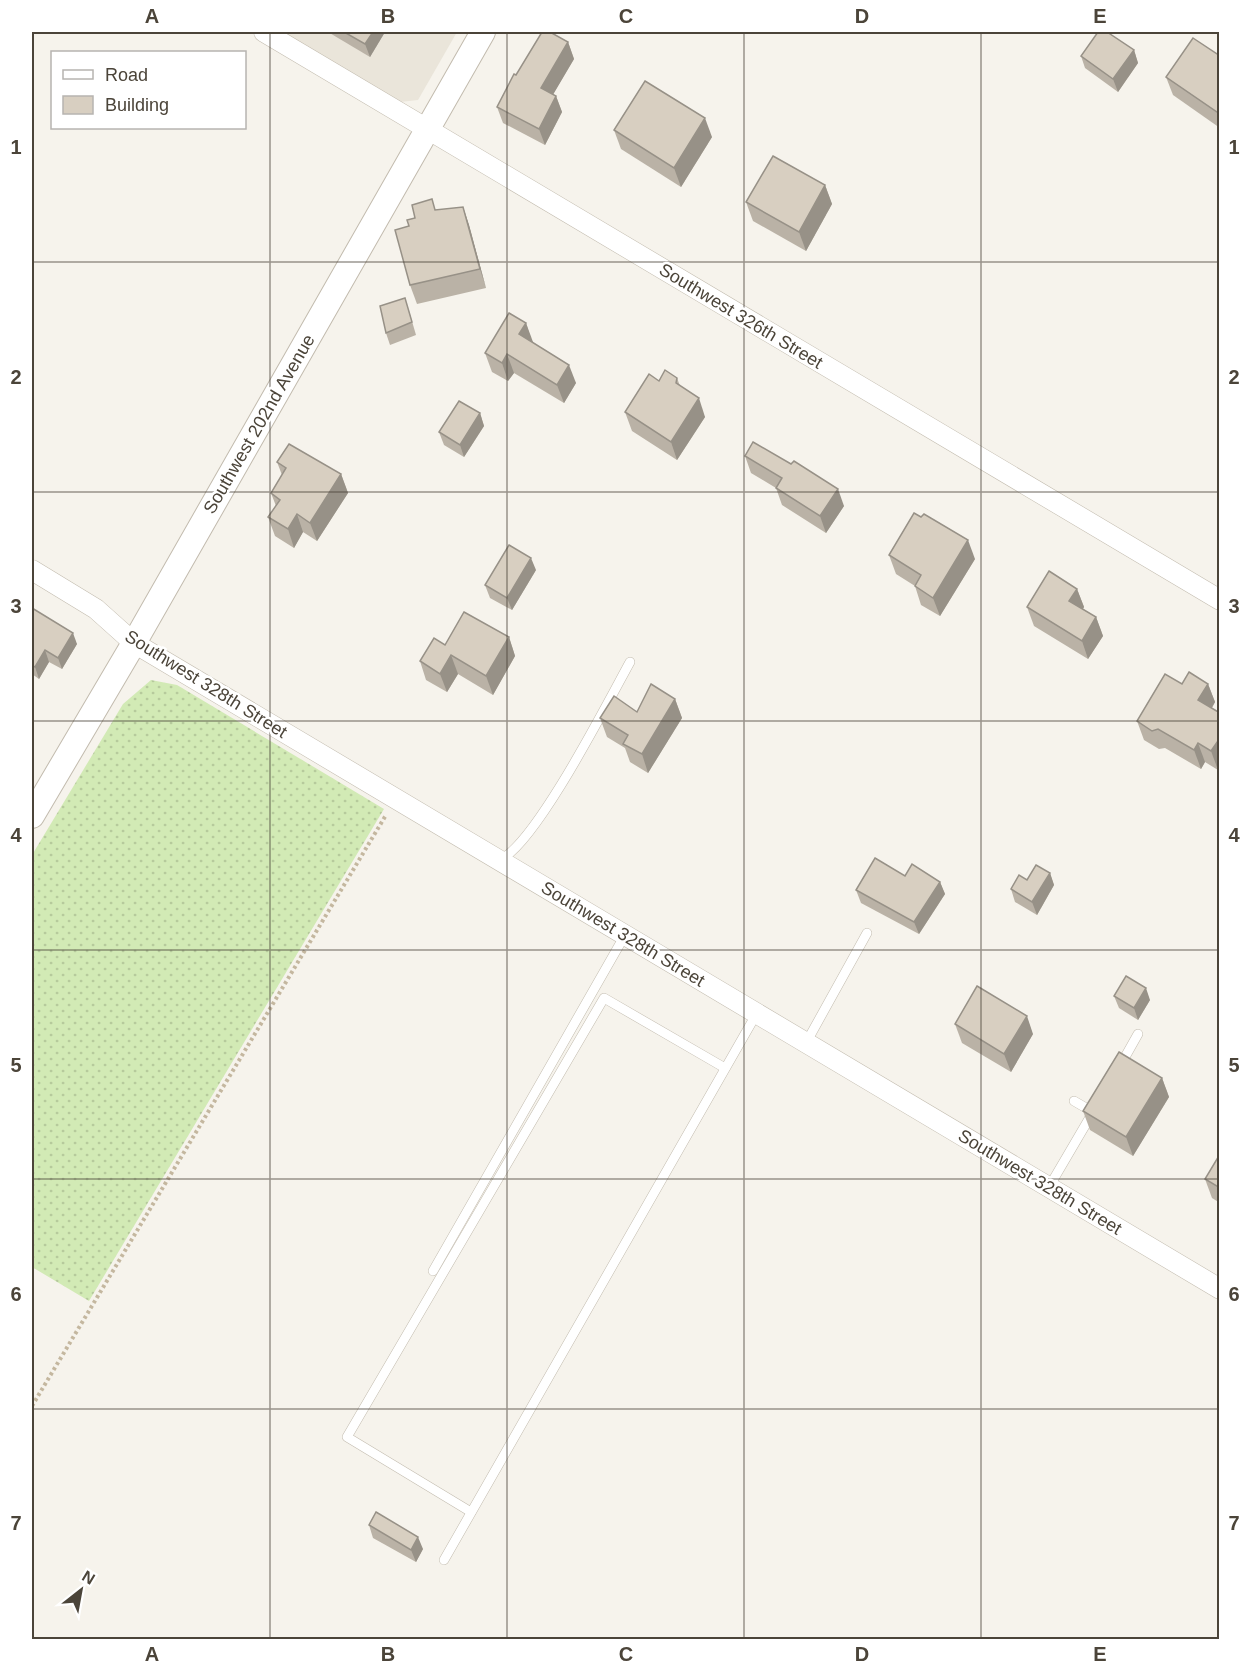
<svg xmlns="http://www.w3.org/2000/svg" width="1251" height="1671" viewBox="0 0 1251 1671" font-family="Arial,sans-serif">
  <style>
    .residential { fill: #eae5da }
    .grass { fill: url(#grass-dots) }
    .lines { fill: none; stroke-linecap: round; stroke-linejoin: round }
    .service-casing { stroke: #c2bbae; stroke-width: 10 }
    .minor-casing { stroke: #c2bbae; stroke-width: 21 }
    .tertiary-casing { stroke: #c2bbae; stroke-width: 26 }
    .path { stroke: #c4b79f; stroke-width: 4; stroke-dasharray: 3 3; stroke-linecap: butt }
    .service { stroke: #fff; stroke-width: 9 }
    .minor { stroke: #fff; stroke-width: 20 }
    .tertiary { stroke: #fff; stroke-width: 24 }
    .wall { fill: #bab2a6 }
    .shaded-wall { fill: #979187 }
    .building { fill: #d8cfc1; stroke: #979187; stroke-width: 1.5 }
    .grid { fill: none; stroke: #4b4439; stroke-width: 1.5; stroke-opacity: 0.55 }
    .labels { text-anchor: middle; stroke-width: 5; stroke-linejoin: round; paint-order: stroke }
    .street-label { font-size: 18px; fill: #4b4439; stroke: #fff }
    .neatline { fill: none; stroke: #4b4439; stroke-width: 2 }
    .grid-label { font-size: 20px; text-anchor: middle; font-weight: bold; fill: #4b4439 }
  </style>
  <defs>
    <pattern id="grass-dots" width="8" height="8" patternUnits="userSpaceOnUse" patternTransform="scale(1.5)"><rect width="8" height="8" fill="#d2eab5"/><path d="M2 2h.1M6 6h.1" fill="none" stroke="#b6ca9c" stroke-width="1.8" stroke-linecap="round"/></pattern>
  </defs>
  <rect width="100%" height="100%" fill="#f6f3ec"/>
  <path class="residential" d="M278,32H457L418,100L400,102Z"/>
  <path class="grass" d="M151,680L177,685L384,809L89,1301L32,1267V855L123,704Z"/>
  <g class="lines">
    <g class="service-casing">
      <g id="service">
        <path d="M501,859C536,843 608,702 630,662"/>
        <path d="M806,1043L867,933"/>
        <path d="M1120,1066L1138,1034"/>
        <path d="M1074,1101L1093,1112"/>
        <path d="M1049,1187L1093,1112"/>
        <path d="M433,1271L625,935"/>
        <path d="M471,1512L347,1437L604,998L725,1068"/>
        <path d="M444,1560L757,1013"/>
      </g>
    </g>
    <g class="minor-casing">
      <g id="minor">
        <path d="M264,32L1220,600"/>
        <path d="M32,570L96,609L134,643L1220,1289"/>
      </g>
    </g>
    <g class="tertiary-casing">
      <path id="tertiary" d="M32,816L134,643L483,32"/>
    </g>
    <path class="path" d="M32,1406L386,815"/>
    <use href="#service" class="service"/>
    <use href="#minor" class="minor"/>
    <use href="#tertiary" class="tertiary"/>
  </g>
  <g class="wall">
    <path d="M328,32H385L370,57Z"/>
    <path d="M568,42L574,59L553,94L556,96L562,112L545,145L503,123L497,107L516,75Z"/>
    <path d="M1134,50L1138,63L1118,92L1085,68L1081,56Z"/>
    <path d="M1220,56V128L1173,95L1166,77Z"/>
    <path d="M614,130L712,137L681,187L621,149Z"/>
    <path d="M825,185L832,204L806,251L753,221L746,202Z"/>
    <path d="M463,207L469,225L486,288L417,304L410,285L409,226L415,218L436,210Z"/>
    <path d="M409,311L416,335L390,345L386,333Z"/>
    <path d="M526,323L532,342L576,383L564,403L514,373L508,381L492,372L485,353Z"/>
    <path d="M677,378L680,386L705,417L677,460L632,431L625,412L659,381Z"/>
    <path d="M480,413L484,426L464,457L444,445L439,432Z"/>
    <path d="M745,456L791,464L844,506L826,533L782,505L776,488L751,473Z"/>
    <path d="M277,462L341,474L348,493L317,541L303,532L294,548L275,536L268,517L276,506L271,493L282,475Z"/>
    <path d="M889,555L975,559L940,616L921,605L915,586L896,574Z"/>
    <path d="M536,570L512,610L490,598L485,585Z"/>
    <path d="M1077,589L1084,607L1083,609L1096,617L1103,636L1088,659L1034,626L1027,607Z"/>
    <path d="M32,608L77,644L62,669L49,662L39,679L32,674Z"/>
    <path d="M509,637L515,656L493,695L458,674L447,692L426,680L420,661L445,645Z"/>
    <path d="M1182,684H1208L1215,702L1212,708L1218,770L1205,762L1201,769L1165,748L1159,749L1144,740L1137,721Z"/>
    <path d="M675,699L682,718L648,773L630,762L625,748L607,737L600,718L637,712Z"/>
    <path d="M1050,873L1054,885L1037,915L1015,902L1011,889L1027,880Z"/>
    <path d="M905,876L940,882L945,894L919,934L861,903L856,890Z"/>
    <path d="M1114,996L1150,1000L1138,1020L1119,1008Z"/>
    <path d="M955,1024L1033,1034L1011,1072L962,1043Z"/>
    <path d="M1162,1078L1169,1097L1133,1156L1090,1130L1083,1111Z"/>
    <path d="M1220,1154V1203L1212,1198L1205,1179Z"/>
    <path d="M369,1525L423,1549L416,1562L373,1538Z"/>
  </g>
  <g class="shaded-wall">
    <path d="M373,32H385L370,57L365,44Z"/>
    <path d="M568,42L574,59L547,105L541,88Z"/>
    <path d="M1134,50L1138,63L1118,92L1113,79Z"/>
    <path d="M556,96L562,112L545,145L539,129Z"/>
    <path d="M705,118L712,137L681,187L674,168Z"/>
    <path d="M825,185L832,204L806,251L799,232Z"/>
    <path d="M463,207L469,225L486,288L480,269Z"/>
    <path d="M526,323L533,342L526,353L519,334Z"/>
    <path d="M507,354L514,373L508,381L502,363Z"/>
    <path d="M569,365L576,383L564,403L557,385Z"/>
    <path d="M699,398L705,417L677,460L671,442Z"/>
    <path d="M480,413L484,426L464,457L460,445Z"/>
    <path d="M341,474L348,493L317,541L310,523Z"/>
    <path d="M838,489L844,506L826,533L820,516Z"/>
    <path d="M297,514L303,532L294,548L288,529Z"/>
    <path d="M968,540L975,559L940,616L933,598Z"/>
    <path d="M531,558L536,570L512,610L507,598Z"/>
    <path d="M1077,589L1084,607L1076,620L1069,601Z"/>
    <path d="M1096,617L1103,636L1088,659L1082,641Z"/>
    <path d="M73,633L77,644L62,669L58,658Z"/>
    <path d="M509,637L515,656L493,695L486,676Z"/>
    <path d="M45,650L49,662L39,679L35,667Z"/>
    <path d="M451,655L458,674L447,692L440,674Z"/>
    <path d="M1208,684L1215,702L1205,719L1198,700Z"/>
    <path d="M675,699L682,718L648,773L642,754Z"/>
    <path d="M1220,738V768L1218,770L1211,751Z"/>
    <path d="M1198,743L1205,762L1201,769L1194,750Z"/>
    <path d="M1050,873L1054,885L1037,915L1032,902Z"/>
    <path d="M940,882L945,894L919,934L914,922Z"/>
    <path d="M1146,988L1150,1000L1138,1020L1134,1008Z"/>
    <path d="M1027,1016L1033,1034L1011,1072L1004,1054Z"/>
    <path d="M1162,1078L1169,1097L1133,1156L1126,1137Z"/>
    <path d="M418,1537L423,1549L416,1562L411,1550Z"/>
  </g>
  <g class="building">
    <path d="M344,32H373L365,44Z"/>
    <path d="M542,32H550L568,42L541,88L556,96L539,129L497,107L514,74L516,75Z"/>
    <path d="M1098,32H1107L1134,50L1113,79L1081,56Z"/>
    <path d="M1193,38L1220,56V114L1166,77Z"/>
    <path d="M645,81L705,118L674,168L614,130Z"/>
    <path d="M773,156L825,185L799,232L746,202Z"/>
    <path d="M432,199L435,210L463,207L480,269L410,285L395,230L409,226L407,220L415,218L412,205Z"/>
    <path d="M405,298L412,322L386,333L380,306Z"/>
    <path d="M509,313L526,323L519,334L569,365L557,385L507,354L502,363L485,353Z"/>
    <path d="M665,370L677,378L676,383L699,398L671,442L625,412L649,374L659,381Z"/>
    <path d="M459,401L480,413L460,445L439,432Z"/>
    <path d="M753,442L791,464L794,461L838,489L820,516L776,488L782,478L745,456Z"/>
    <path d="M289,444L341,474L310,523L297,514L288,529L268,517L280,500L271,493L286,468L277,462Z"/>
    <path d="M914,513L921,517L924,514L968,540L933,598L915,586L921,575L889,555Z"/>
    <path d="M509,545L531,558L507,598L485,585Z"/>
    <path d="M1049,571L1077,589L1069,601L1096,617L1082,641L1027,607Z"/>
    <path d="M32,608L73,633L58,658L45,650L35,667L32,665Z"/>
    <path d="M464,612L509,637L486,676L451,655L440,674L420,661L434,638L445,645Z"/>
    <path d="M1189,672L1208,684L1198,700L1220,713V738L1211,751L1198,743L1194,750L1158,729L1152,731L1137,721L1165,674L1182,684Z"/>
    <path d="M651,684L675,699L642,754L623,744L628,735L600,718L614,696L637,712Z"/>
    <path d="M875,858L905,876L912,864L940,882L914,922L856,890Z"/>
    <path d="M1036,865L1050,873L1032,902L1011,889L1019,875L1027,880Z"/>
    <path d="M1126,976L1146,988L1134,1008L1114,996Z"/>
    <path d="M977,986L1027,1016L1004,1054L955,1024Z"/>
    <path d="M1119,1052L1162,1078L1126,1137L1083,1111Z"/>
    <path d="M1220,1154V1188L1205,1179Z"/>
    <path d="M376,1512L418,1537L411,1550L369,1525Z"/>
  </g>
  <path class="grid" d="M270,32V1640M507,32V1640M744,32V1640M981,32V1640M32,262H1220M32,492H1220M32,721H1220M32,950H1220M32,1179H1220M32,1409H1220"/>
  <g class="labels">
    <g class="street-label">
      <text transform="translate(741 316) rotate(31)" y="6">Southwest 326th Street</text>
      <text transform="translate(259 424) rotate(-60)" y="6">Southwest 202nd Avenue</text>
      <text transform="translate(206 684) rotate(32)" y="6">Southwest 328th Street</text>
      <text transform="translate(623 934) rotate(31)" y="6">Southwest 328th Street</text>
      <text transform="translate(1040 1182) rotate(31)" y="6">Southwest 328th Street</text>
    </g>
  </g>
  <rect width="1251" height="1671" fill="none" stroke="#ffffff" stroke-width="66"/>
  <rect x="51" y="51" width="195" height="78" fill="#ffffff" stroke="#b7b4b0" stroke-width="1.5"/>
  <rect x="63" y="70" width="30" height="9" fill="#ffffff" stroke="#b7b4b0" stroke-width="1.5"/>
  <text x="105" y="81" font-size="18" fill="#4b4439">Road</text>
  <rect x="63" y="96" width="30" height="18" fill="#d8cfc1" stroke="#b7b4b0" stroke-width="1.5"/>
  <text x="105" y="111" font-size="18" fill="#4b4439">Building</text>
  <g transform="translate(81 1590) rotate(31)" stroke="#ffffff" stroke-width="4.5" paint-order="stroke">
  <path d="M0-4.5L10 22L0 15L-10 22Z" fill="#4b4439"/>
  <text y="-9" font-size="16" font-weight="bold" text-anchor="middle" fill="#4b4439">N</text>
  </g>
  <rect x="33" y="33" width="1185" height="1605" class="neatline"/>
  <g class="grid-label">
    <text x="152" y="23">A</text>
    <text x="388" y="23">B</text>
    <text x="626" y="23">C</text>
    <text x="862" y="23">D</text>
    <text x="1100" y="23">E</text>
    <text x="16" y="154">1</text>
    <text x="1234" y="154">1</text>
    <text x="16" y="384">2</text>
    <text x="1234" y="384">2</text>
    <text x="16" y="613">3</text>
    <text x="1234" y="613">3</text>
    <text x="16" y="842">4</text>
    <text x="1234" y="842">4</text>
    <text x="16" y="1072">5</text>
    <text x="1234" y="1072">5</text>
    <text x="16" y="1301">6</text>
    <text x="1234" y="1301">6</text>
    <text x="16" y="1530">7</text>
    <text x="1234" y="1530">7</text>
    <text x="152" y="1661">A</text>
    <text x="388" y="1661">B</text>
    <text x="626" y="1661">C</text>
    <text x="862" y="1661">D</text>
    <text x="1100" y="1661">E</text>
  </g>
</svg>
